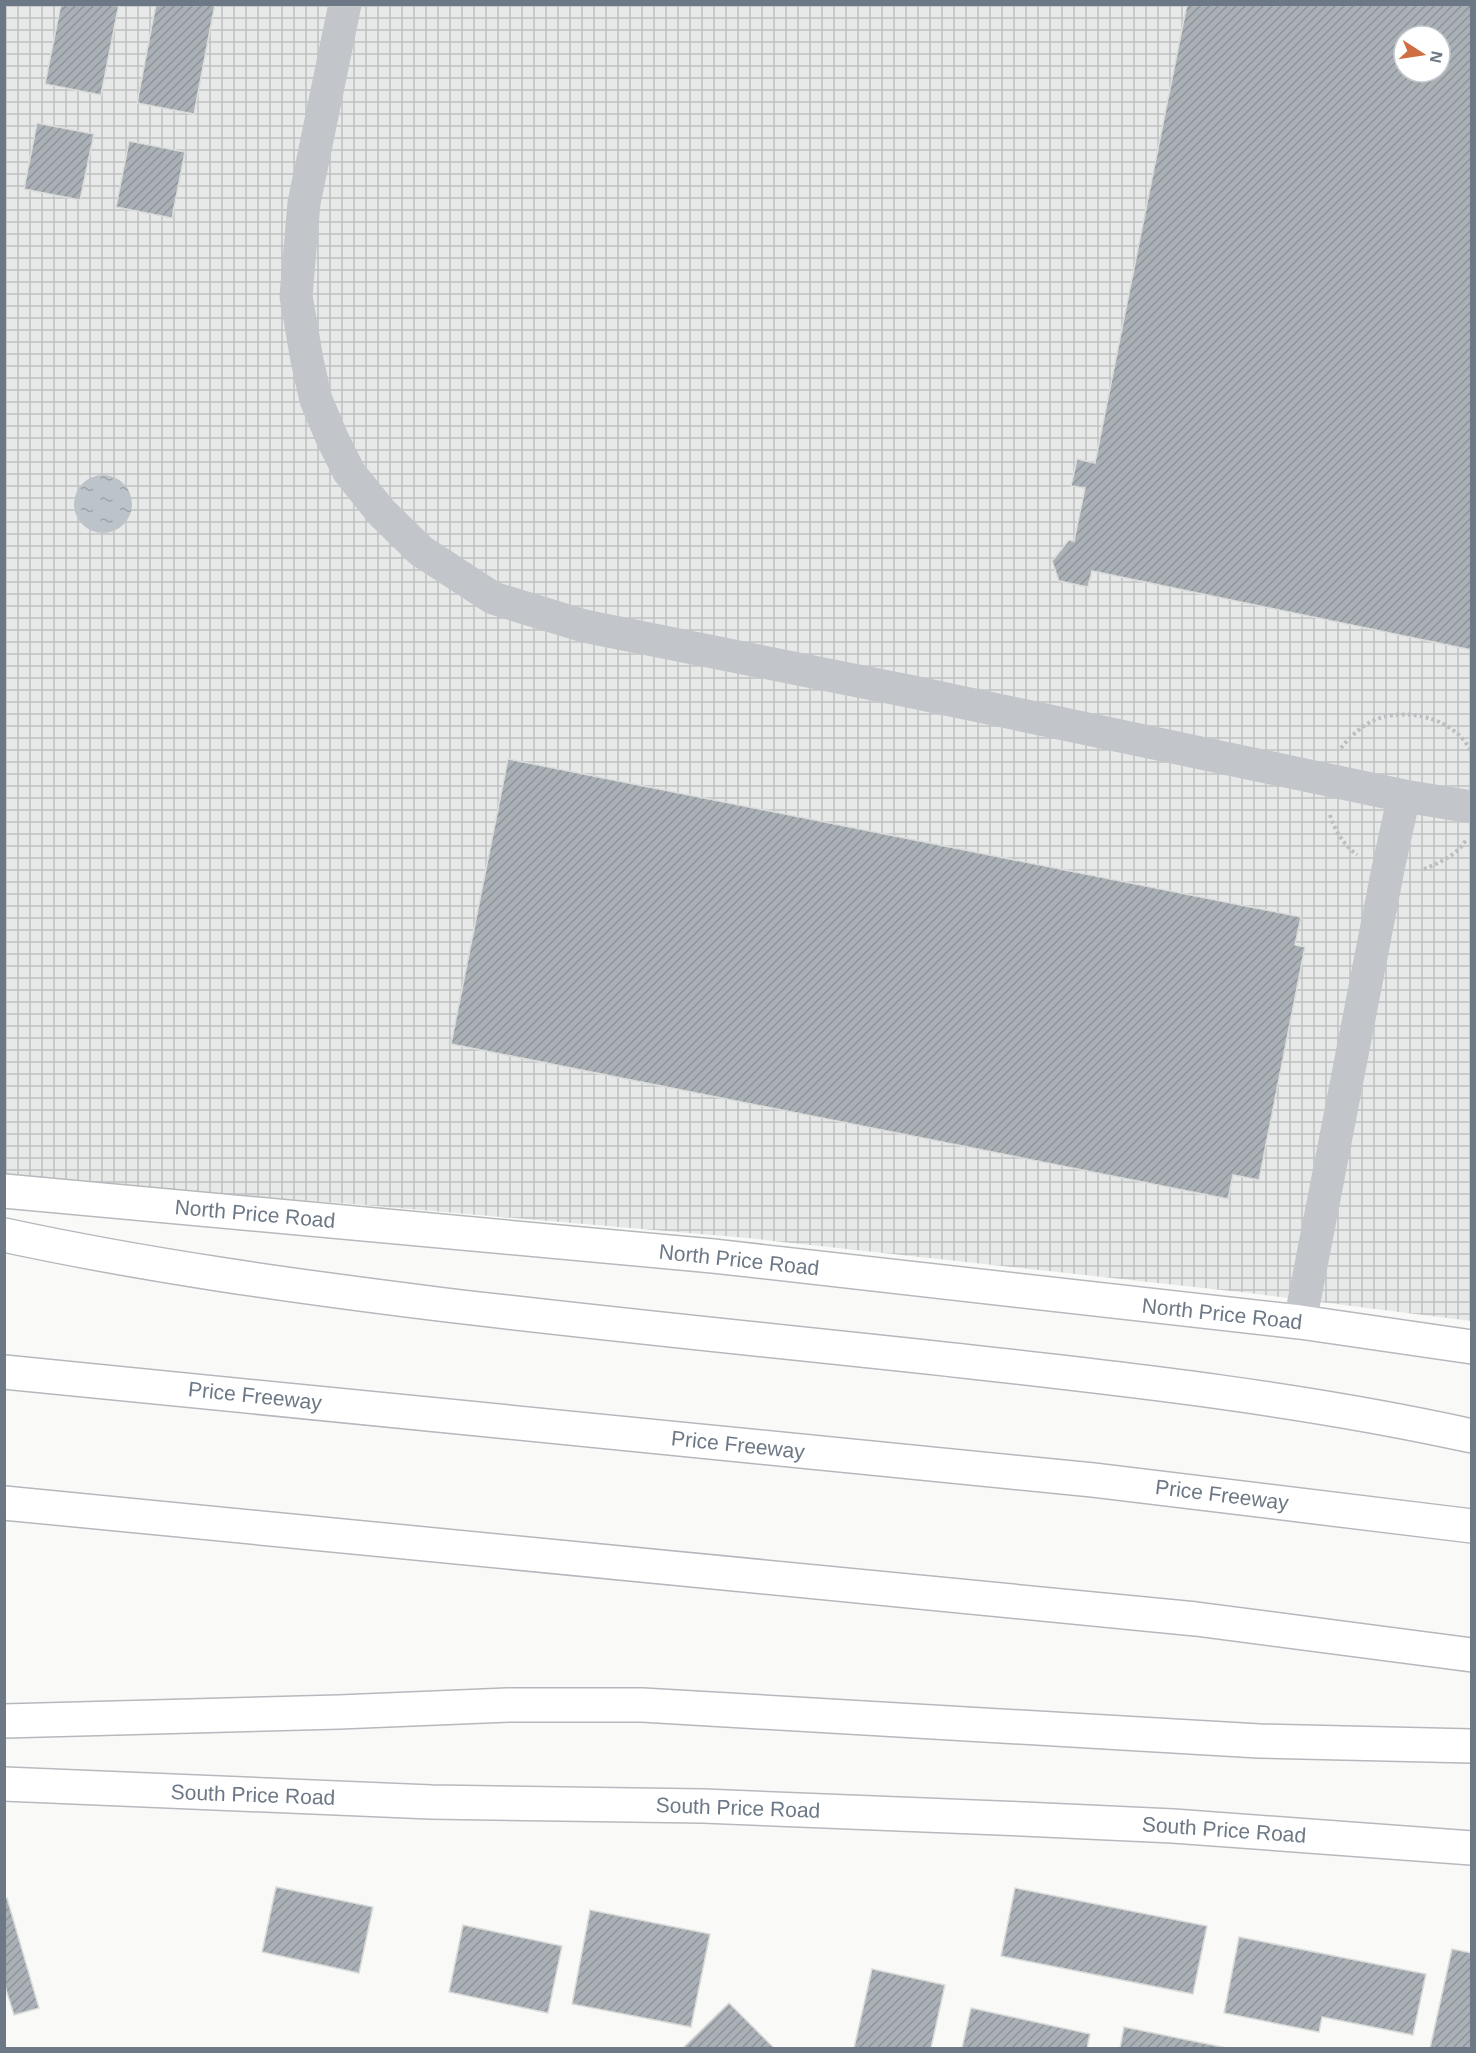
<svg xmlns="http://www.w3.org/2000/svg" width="1476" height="2053" viewBox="0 0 1476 2053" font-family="Helvetica,sans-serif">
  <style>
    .industrial { fill: url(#industrial-grid); fill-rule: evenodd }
    .water { fill: url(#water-ripples) }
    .building { fill: url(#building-hatch); stroke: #dbdcda; stroke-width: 1.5; fill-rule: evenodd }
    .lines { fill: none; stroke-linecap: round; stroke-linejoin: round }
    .major-casing { stroke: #b6b9bd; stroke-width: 36 }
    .highway-casing { stroke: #b5b8bc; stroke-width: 36 }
    .path { stroke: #bcbec1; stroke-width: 4; stroke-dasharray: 3 3; stroke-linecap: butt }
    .minor { stroke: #c2c5c9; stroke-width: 33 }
    .major { stroke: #fff; stroke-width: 33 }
    .highway { stroke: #fff; stroke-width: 33 }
    .labels { text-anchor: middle; stroke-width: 6; stroke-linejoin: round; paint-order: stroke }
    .street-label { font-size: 21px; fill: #6c7885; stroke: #fff }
  </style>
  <defs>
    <pattern id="industrial-grid" width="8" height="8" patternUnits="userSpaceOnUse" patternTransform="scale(1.5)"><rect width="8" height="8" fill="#e7e9e8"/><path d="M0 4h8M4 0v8" fill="none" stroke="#bfc2c2"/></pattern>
    <pattern id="water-ripples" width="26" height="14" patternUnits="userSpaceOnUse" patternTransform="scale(1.5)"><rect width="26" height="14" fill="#bcc4c9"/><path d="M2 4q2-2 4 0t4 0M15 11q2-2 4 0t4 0" fill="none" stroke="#9da4a9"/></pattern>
    <pattern id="building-hatch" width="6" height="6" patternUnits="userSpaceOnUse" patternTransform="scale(1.5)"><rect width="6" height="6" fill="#a9b0b6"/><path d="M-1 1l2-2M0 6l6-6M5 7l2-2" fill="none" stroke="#8e949a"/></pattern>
  </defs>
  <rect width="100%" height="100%" fill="#f9faf8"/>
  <path class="industrial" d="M4,5H1471V1321L1249,1293L747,1238L351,1204L5,1179ZM1404,36H1440V72H1404Z"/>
  <circle class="water" cx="103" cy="504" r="29"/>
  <g class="building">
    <path d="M61,4H119L101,95L45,84Z"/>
    <path d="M156,4H215L194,114L137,103Z"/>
    <path d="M1187,4H1472V650L1092,571L1088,587L1059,581L1052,561L1069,540L1074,541L1085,488L1071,486L1077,459L1095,463ZM1404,36H1440V72H1404Z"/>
    <path d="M37,123L94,134L80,200L24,189Z"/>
    <path d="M129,141L185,152L172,218L116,207Z"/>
    <path d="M508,759L1301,917L1295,945L1305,947L1259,1180L1233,1175L1228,1199L451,1044Z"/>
    <path d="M276,1887L373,1907L359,1973L262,1952Z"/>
    <path d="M1015,1888L1207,1926L1193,1994L1001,1956Z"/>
    <path d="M7,1898L39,2008L14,2015L4,1983V1899Z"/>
    <path d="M590,1910L710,1934L691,2027L572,2004Z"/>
    <path d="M463,1925L562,1946L548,2013L449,1992Z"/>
    <path d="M1239,1937L1426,1974L1413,2035L1322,2017L1319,2032L1224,2013Z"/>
    <path d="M1452,1949L1472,1953V2048H1430Z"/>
    <path d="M872,1969L945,1985L931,2048H854Z"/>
    <path d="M729,2003L774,2048H683Z"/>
    <path d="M971,2008L1090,2034L1087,2048H962Z"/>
    <path d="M1124,2027L1227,2048H1120Z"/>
  </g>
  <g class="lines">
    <g class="major-casing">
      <g id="major">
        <path d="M4,1191L713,1256L1300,1322L1472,1347"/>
        <path d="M4,1784L431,1802L703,1806L1023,1819L1173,1826L1472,1848"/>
      </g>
    </g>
    <g class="highway-casing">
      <g id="highway">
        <path d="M4,1235C148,1266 293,1286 438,1304C613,1325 788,1342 963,1361C1133,1380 1304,1399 1472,1436"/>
        <path d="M4,1372L1093,1480L1472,1526"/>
        <path d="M4,1503L1196,1619L1472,1655"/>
        <path d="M4,1721L339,1712L508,1705H642L1259,1741L1472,1746"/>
      </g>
    </g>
    <g class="path">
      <path d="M1341,748C1351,736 1362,725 1377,719C1410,707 1456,719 1472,753"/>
      <path d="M1330,815C1335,831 1344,845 1357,855"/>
      <path d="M1424,869C1439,863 1457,855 1466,840"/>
    </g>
    <g class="minor">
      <path d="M345,4L304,203L296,296L307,360L316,400L332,438L349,472L382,513L421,551L493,598L584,626L913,692L1404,796L1472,807"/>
      <path d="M1300,1322L1388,869L1404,796"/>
    </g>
    <use href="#major" class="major"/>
    <use href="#highway" class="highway"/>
  </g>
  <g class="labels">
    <g class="street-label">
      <text transform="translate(255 1214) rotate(5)" y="7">North Price Road</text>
      <text transform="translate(739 1260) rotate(6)" y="7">North Price Road</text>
      <text transform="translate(1222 1314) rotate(6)" y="7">North Price Road</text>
      <text transform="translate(255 1396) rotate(6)" y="7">Price Freeway</text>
      <text transform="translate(738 1445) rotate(6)" y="7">Price Freeway</text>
      <text transform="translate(1222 1495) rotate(7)" y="7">Price Freeway</text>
      <text transform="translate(253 1795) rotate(2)" y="7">South Price Road</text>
      <text transform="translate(738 1808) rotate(2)" y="7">South Price Road</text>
      <text transform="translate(1224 1830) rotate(4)" y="7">South Price Road</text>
    </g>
  </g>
  <rect width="1476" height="2053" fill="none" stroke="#6c7885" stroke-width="12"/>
  <g transform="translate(1422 54) rotate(102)"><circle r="28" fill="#ffffff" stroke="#c4c9ce" stroke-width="1.5"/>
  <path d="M0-4.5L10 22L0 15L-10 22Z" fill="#cf6e42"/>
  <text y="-9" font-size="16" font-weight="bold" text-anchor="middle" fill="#6c7885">N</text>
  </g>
</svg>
